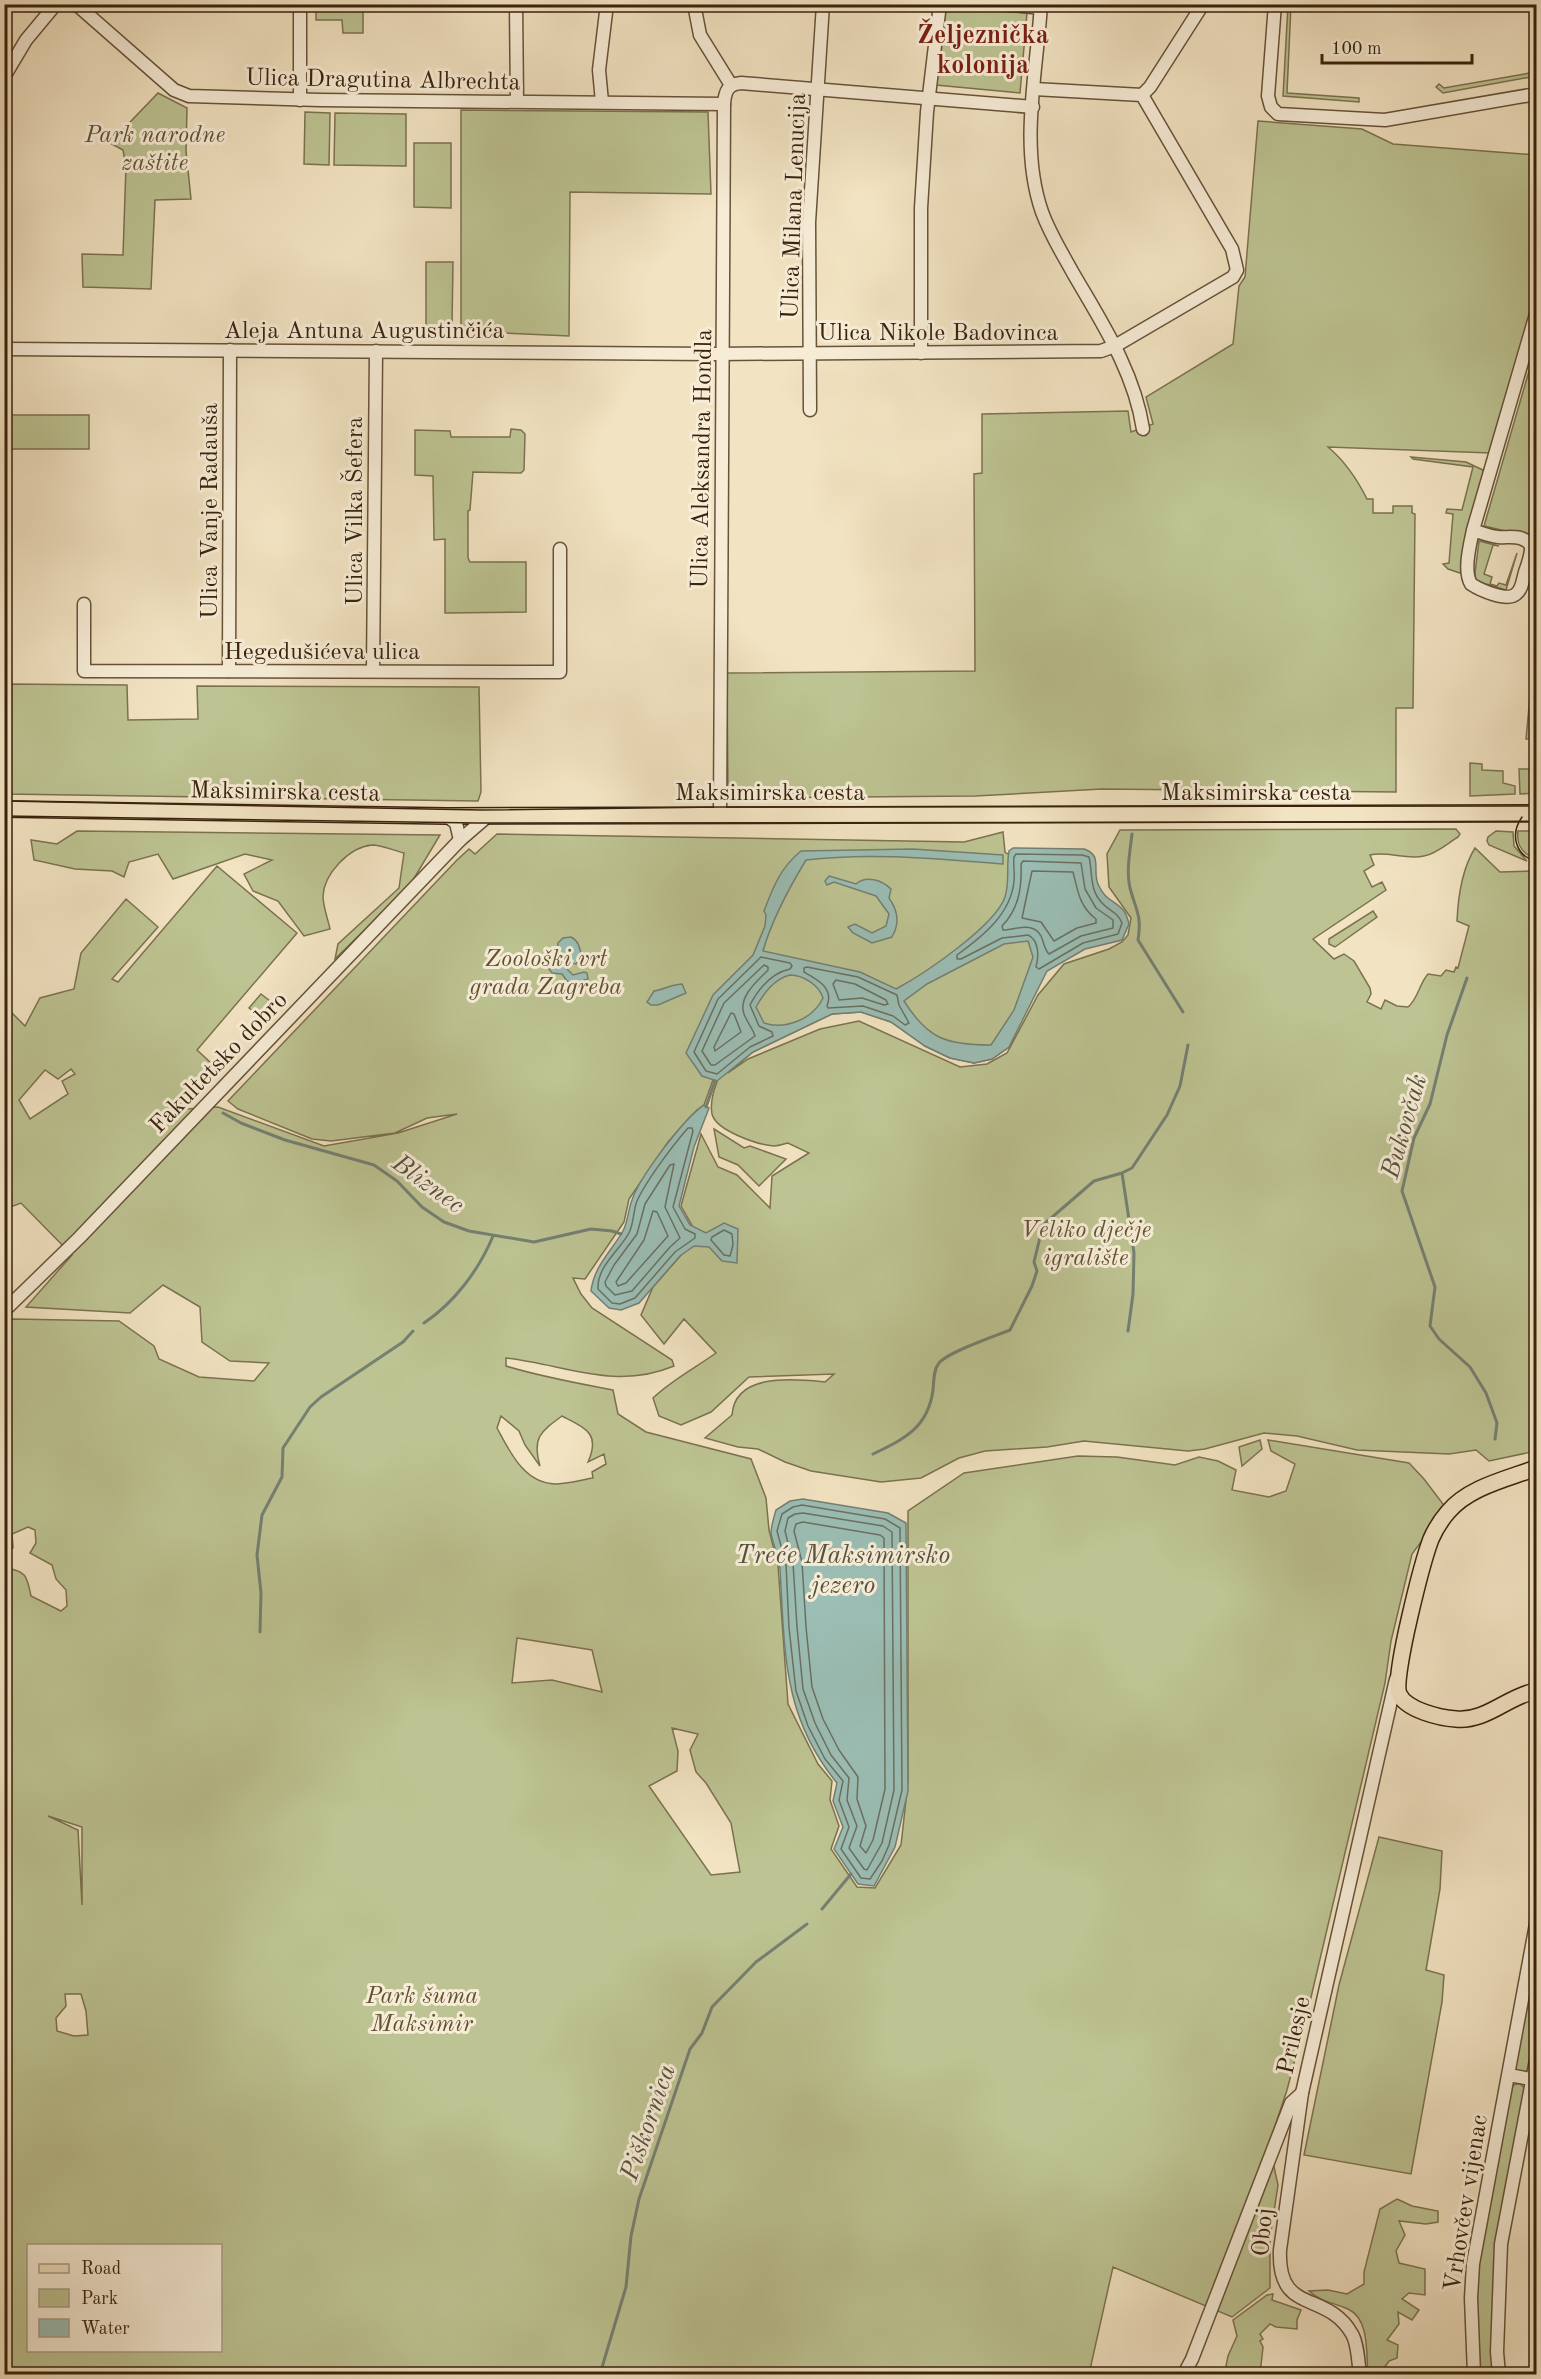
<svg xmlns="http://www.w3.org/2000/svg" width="1541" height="2379" viewBox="0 0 1541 2379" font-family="'Old Standard TT',serif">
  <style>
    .green { fill: #bdc392; stroke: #7b7250; stroke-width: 1.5; fill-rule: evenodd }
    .water { fill: #9bbeb5; stroke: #748072; stroke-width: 1.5; fill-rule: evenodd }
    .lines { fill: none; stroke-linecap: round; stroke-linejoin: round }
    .shore { stroke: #6a7061; stroke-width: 1.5 }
    .stream { stroke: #748072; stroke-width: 3 }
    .minor-casing { stroke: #67523a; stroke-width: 15 }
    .major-casing { stroke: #39220d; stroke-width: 18 }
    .minor { stroke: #f7edd7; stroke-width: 12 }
    .major { stroke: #f2e3c2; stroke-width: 15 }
    .tram { stroke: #39220d; stroke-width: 1.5 }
    .labels { text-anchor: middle; stroke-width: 6; stroke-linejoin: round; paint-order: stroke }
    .street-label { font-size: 24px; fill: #39220d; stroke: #f7edd7 }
    .park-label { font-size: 24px; font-style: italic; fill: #615235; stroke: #f7edd7 }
    .neighbourhood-label { font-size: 26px; font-weight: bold; fill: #7a1f14; stroke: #f7edd7 }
    .water-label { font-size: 26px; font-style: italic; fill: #56513f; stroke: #f7edd7 }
  </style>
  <rect width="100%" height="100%" fill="#f2e3c2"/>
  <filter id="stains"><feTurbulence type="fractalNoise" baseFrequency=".00333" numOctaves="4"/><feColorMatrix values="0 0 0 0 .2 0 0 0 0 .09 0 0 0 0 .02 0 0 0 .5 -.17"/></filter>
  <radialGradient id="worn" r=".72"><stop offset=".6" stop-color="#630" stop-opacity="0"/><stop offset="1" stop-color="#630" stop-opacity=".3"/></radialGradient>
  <g class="green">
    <path d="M316,5H363V33H343L342,20H316Z"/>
    <path d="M1288,5H1291L1287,93L1359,98V102L1283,96Z"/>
    <path d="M950,8L1027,13L1020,93L936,85L944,10Z"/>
    <path d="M1536,72V76L1443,93L1436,87L1439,84L1444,88Z"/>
    <path d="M158,93L187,108L186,151L191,199L155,200L151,289L83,287L82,254L123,255L126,166L123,150L110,143Z"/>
    <path d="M461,110L708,112L711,194L570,192L569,336L461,331Z"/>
    <path d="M305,112L330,113L329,165L304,164Z"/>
    <path d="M335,113L406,114V166L334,165Z"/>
    <path d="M1258,121L1362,129L1393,144L1536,155V298L1491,453L1328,447C1346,462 1357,479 1367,499H1373V513H1393V506H1412V513L1415,514L1413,708H1396V792L1102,789L975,796L728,798L727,673L975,671L974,474L982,473V414L1128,411L1131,432L1153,424L1146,397L1233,344L1239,286L1245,277Z"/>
    <path d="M414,143H451V208L414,207Z"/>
    <path d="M426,262H453L452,326H426Z"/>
    <path d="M1536,347V538L1484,526Z"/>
    <rect x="5" y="415" width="84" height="34"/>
    <path d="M511,429L521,430L525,434L524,470L521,473L473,472L470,510L468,511V558L470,562H526V612L445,613V539L434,540L433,476L415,475V430L450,431L451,437H510Z"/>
    <path d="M1411,457L1466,462L1485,471L1463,574L1448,569L1443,564L1449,563L1453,514L1446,513L1447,509L1462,510L1473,467L1413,459Z"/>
    <path d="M1479,541L1499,546L1493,545L1484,574L1492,577L1490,584L1497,586L1499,583L1506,585L1517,553L1506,590L1476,581L1475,573Z"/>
    <path d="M1536,632V739H1526Z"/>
    <path d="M5,684L127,685L128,720L198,719L197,686L479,687L481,792L478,801L5,794Z"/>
    <path d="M1470,763L1482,764V770L1503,771V783L1515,786V794L1470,796Z"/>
    <path d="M1519,769H1536V793L1520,794Z"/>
    <path d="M1456,829L1460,834L1458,837C1448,843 1436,854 1424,856C1406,860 1388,851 1370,855L1374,865L1364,871L1372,887L1382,882L1386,890L1313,939L1334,959L1344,954L1354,961L1370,988L1371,994L1367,1002L1381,1009L1385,1000L1397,1006L1408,1007C1418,999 1419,984 1428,974L1441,976L1446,970L1454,972L1456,967L1458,968L1469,926L1457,921C1458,897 1462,869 1475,848L1500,872L1536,871V1451L1489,1461L1476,1450L1449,1454L1357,1450L1297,1436L1264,1433L1205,1449L1188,1451L1084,1441L1047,1447L985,1451L959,1458L921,1478L881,1482L811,1471L785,1462L758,1449L738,1447L705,1438L732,1415C735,1372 795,1379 825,1382L834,1374L749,1377L711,1412L681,1425L659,1416L653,1398C672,1380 695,1368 716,1353L684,1319L664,1344L641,1315L653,1287L698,1236L681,1206L701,1134L718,1167L737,1175L770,1208L772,1176L809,1153L788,1143C784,1144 778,1146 774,1146C759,1145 716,1131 712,1114C710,1103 713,1092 717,1082L713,1080L704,1105L697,1110L668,1142L629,1199L624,1222L585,1279L573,1278L581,1294L592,1308L672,1360L674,1366C614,1391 564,1364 506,1358V1366C542,1377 577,1383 613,1390L618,1414L646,1432L751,1459L766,1498L769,1530L778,1565L788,1704L818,1764L832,1781L830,1800L839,1826L831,1849L857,1887L875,1888L901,1845L908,1782V1511L964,1473L1078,1456L1117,1457L1175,1465L1199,1457L1218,1461L1236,1470L1232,1490L1269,1497L1286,1491L1295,1464L1271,1451L1268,1440L1409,1463L1424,1479L1446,1508L1412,1554L1391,1641L1385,1683L1308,2010L1287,2090L1269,2144L1278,2185L1270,2238V2288L1232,2317L1113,2267L1089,2374H5V1326L13,1319L119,1321L154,1346L159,1359L199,1377L254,1381L269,1363L230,1361L202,1342L200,1307L163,1285L130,1313L26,1307L72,1255L21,1203L5,1209V1006L25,1026L40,998L74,989L81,953L126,899L158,927L112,979L118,982L217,866L297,933L197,1050L212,1064L186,1109L218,1107L324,1146L398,1133L457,1114L427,1118L395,1133L331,1141L312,1139L238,1109L228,1101L457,860L469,849L475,854L497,834L964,842L1003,832L1005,852L1011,856L1044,954L1026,1011L1009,1047L992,1059L974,1063L950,1058L925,1046L891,1022L861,1012L832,1014L753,1052L728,1073L748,1059L820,1029L859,1021L960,1067L987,1064L1007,1053L1038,995L1064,964L1109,949L1122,942L1128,935L1131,918L1109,887L1107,854L1120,830ZM71,1069L75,1074L62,1081L68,1094L30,1119L19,1100L45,1070L58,1079ZM501,1416L519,1431L525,1445L540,1466C532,1438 540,1432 562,1416C585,1428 601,1433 588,1462L604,1454L606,1464L592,1472L593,1478C581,1480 567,1484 555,1484C524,1483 510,1452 497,1428ZM28,1527L35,1530L36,1543L30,1553L52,1565L56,1579L66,1590L67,1606L61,1611L31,1596C27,1577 27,1571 6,1568L5,1554L13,1548L12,1534ZM517,1638L592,1650L602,1692L552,1680L512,1683ZM672,1728L698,1734L690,1750L696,1772L706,1783L731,1823L740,1872L711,1875L649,1786L677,1771L678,1751ZM48,1816L82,1827V1905L78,1830ZM65,1994H81L86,2011L88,2035L74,2036L57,2031L56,2018L66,2006ZM28,2246H220V2350H28Z"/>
    <path d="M77,831L440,835L410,885L335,959L338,944L399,888L404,853C395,851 382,845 372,845C349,847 324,874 323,896C323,907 328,919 330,929L304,936L278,901L253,891L244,874L272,860L245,854L173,879L158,854L129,862L124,877L112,871L75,869L34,860L31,840L57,844Z"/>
    <path d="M1496,831L1513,832L1514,846L1527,861L1489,845L1487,841L1488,837Z"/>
    <path d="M1518,831H1536V859C1523,854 1516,846 1518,831Z"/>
    <path d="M1373,911L1377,917L1335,947L1329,944V939Z"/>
    <path d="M261,994L275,1005L264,1020L249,1008Z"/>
    <path d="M714,1129L744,1148L750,1146L786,1159L759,1186L738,1165L719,1157Z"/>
    <path d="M1260,1440L1262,1449L1242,1466L1239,1447Z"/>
    <path d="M1379,1837L1442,1851L1440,1889L1426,1970L1444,1975L1442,2002L1411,2174L1304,2155L1339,1985Z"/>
    <path d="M1536,1944C1536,1966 1541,2063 1525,2073L1516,2071L1514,2068Z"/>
    <path d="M1516,2084H1520L1526,2089L1495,2267L1493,2321L1495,2374H1477L1476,2268L1510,2087Z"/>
    <path d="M1397,2199L1412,2206L1438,2211V2222L1426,2224L1399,2221L1405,2235L1396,2251L1399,2263L1425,2269V2295L1409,2293L1402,2299L1419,2310L1412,2320L1398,2312L1399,2324L1387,2340L1398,2345L1397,2358L1389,2361L1384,2368L1385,2374H1368C1366,2355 1370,2319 1348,2309C1332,2302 1323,2303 1309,2291L1328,2290L1347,2294L1364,2284V2272L1380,2209Z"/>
    <path d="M1273,2294L1272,2300L1301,2310L1297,2320V2329L1276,2327L1270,2324L1260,2334L1263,2339L1260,2341L1263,2347L1260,2374H1217L1225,2371L1228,2356L1237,2336L1233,2320L1267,2295Z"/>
  </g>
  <g class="water">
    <path d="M1013,848L1084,849C1103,855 1092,870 1098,884C1105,901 1115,900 1124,911C1126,914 1128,920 1129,924L1122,940L1085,949L1047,971L1009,1047L992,1059L974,1063L950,1058L925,1046L891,1022L861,1012L832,1014L753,1052L717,1081L702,1076L686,1053L713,995L753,955L765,926L766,915L764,911C773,887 781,867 801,851L913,849L1003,855V864C938,859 871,852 806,860C789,888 772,919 763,951L860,972L896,989C924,974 995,926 1005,897C1010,881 1006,866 1009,851ZM1028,941L1033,957L1014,1010L991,1045C946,1045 928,1039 904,1001L927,984L1004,944ZM790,975C803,975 819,985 823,998C813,1019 786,1030 764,1023L756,1007C764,993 774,979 790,975Z"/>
    <path d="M829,876L856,884C866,875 882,880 891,889L889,898C898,911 900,923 892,937L872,943L853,933L848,927L855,924L872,933L886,926L889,914L876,896L834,882L827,885L825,881Z"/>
    <path d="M571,937C579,941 581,950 581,958L576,964L567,962L564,966L573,975L584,972L587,973L588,979L576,983L567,981L562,974L552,973L549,969L557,960L558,943L563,938Z"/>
    <path d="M682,984L686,993L658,1005H651L647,1002L654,991C663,990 669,985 682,984Z"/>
    <path d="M704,1105L709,1108L694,1147L679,1206L690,1225L706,1233L724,1223L738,1229L737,1263L722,1261L709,1247L694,1246L680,1256L639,1303L621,1310L609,1308L591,1291C594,1266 611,1252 623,1231C628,1222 628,1210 632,1200C639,1178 684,1118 704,1105Z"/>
    <path d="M803,1499L888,1513L906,1523L908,1791L895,1847L874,1886L858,1884L834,1849L843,1827L833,1801L837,1783C782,1716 785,1651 780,1569C779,1556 773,1545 771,1533C771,1526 774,1517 776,1510L790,1501Z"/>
  </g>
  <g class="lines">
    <g class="shore">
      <path d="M1016,854L1082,855L1089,857C1093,874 1089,889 1102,903C1109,911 1118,912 1122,923L1118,934L1083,943L1039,969L1036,967C1039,956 1039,940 1028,935L1002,938L961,959H957V955C983,936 1011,914 1014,881C1015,873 1013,865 1014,857Z"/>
      <path d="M1023,861L1081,863L1085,889L1096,908L1113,920V928L1081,936L1049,954C1044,949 1044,942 1041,936C1033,921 1015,930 1003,930L1002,926C1019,909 1022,887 1021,864Z"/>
      <path d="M1032,871L1073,872C1078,891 1079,906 1096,919V923L1077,928L1054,941L1041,922L1022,918Z"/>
      <path d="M761,957L790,963L792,966L790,969C771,973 759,988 750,1005L759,1026L772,1032L773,1036L750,1047L717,1074L706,1071L694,1052L718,999Z"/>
      <path d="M764,965L768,967V970C757,981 738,997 744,1014C747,1022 753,1029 755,1036L715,1065H711L702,1051L724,1003Z"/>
      <path d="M807,967L858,977L897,995L899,1005L909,1023L905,1025L893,1016L863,1006L828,1008L827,1006C834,988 818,980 804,972V968Z"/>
      <path d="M836,980L855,984L886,1000L888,1004L884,1005L862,998L839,1000L833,984Z"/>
      <path d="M731,1013L734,1014L741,1032L715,1051L714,1047Z"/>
      <path d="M688,1128H692L693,1131L673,1207L685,1229L695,1234V1238L675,1252L635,1298L620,1304L612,1303L598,1289C597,1266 619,1251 629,1233C634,1223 633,1211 637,1201C646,1181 673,1145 688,1128Z"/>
      <path d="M674,1164L665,1207L680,1238L670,1247L632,1291L615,1295L606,1286L605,1282L614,1265L637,1234L645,1204L670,1165Z"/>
      <path d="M653,1211L657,1212L668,1236L626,1283L618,1286L616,1282L644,1240Z"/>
      <path d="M724,1230L732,1234L733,1245L730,1256L724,1255L711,1240L712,1237Z"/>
      <path d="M802,1505L885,1519L900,1528L902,1790L889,1845L882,1861L870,1879L861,1878L841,1849L849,1827L839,1800L843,1781L825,1759L808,1726L796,1691L789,1628L786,1564L777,1531L782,1514L793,1507Z"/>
      <path d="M803,1513L883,1526L892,1532L894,1790L882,1843L867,1870L864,1869L849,1848L857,1826L847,1800L849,1778L831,1755L815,1723L803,1689L797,1627L793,1563L785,1531L788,1518L795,1514Z"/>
      <path d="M803,1522L880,1535L884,1538L885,1789L873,1840L866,1853L860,1846L866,1826L857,1799L858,1777L839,1750L823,1719L812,1687L806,1627L802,1562L794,1531L796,1524Z"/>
    </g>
    <g class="stream">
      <path d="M1132,834C1130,852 1126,871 1130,888C1136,911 1142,915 1138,940L1183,1012"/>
      <path d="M1467,978L1447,1035L1430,1104L1414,1138L1402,1191L1435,1287L1430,1326L1439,1339L1470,1367L1486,1393L1497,1423L1495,1439"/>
      <path d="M706,1107L715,1081"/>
      <path d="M223,1113L241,1123L285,1140L374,1165L397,1181L422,1207L444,1222L469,1231L534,1242L591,1229L612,1231L621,1234"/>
      <path d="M1122,1173L1134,1253L1133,1294L1128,1331"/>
      <path d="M424,1323C454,1303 479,1270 493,1236"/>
      <path d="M873,1454C904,1439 928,1428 933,1390C934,1382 933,1370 939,1363C948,1352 995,1336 1010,1330L1032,1286L1037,1271L1034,1262L1043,1225L1094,1181L1122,1173L1132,1168L1167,1115L1180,1086L1188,1045"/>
      <path d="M260,1632L261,1593L257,1555L262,1515L282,1477L283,1448L310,1407L321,1397L403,1342L413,1331"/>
      <path d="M822,1909L851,1874"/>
      <path d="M600,2374L626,2287L631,2236L639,2199L690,2049L702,2033L712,2007L756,1962L807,1924"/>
    </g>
    <g class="minor-casing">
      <g id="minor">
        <path d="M76,4L174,90L189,96L320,100L724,104"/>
        <path d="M516,4L517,101"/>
        <path d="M694,4L700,35L731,85"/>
        <path d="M1004,4L1041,8"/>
        <path d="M1041,4C1037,72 1019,146 1042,212C1050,234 1062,253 1073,273C1102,323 1134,371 1143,429"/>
        <path d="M1275,4L1268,96L1271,107L1278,114L1385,120L1536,94"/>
        <path d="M4,77L26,40L56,4"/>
        <path d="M1034,89L1142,95"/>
        <path d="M1142,95L1150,87L1203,4"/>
        <path d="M300,100V4"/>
        <path d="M602,102L599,70L607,4"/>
        <path d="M4,349L714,354L1101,351L1115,346L1233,277L1237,270L1232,249L1142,95"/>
        <path d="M921,353V208L927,112L940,4"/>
        <path d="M810,410L809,222L823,4"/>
        <path d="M1473,530C1481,533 1489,536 1498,537C1510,538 1522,534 1531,545C1532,554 1528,563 1525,572C1523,579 1522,590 1516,594C1507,602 1480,590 1471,584C1463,571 1470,545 1473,530L1536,314"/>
        <path d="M84,604V671L560,672V549"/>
        <path d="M229,671L230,350"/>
        <path d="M373,671L376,351"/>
        <path d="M720,815L724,104C725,91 728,84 741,83L1033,107"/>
        <path d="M447,816L456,823L460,840"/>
        <path d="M4,1311L79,1238L460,840L489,815"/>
        <path d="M1509,2075L1536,2080"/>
        <path d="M1184,2374L1192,2359L1291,2103L1302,2093"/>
        <path d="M1360,2374C1358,2362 1358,2344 1352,2334C1326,2289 1277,2316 1280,2250L1302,2093L1396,1679"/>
        <path d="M1474,2374L1471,2298L1473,2264L1536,1924"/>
        <path d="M1499,2374L1497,2352L1501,2244L1536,2060"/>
      </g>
    </g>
    <g class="major-casing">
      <g id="major">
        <path d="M4,809L447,816L1536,813"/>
        <path d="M1536,1468C1507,1479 1469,1487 1448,1512C1441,1520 1435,1530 1431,1539C1423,1560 1392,1678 1399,1694C1406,1710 1440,1718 1456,1719C1486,1722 1508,1696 1536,1691"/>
      </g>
    </g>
    <use href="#minor" class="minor"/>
    <use href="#major" class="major"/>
    <g class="tram">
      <path d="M4,801L481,810L720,807L1536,806"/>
      <path d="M4,816L477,823L1536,822"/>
      <path d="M1522,817C1510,834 1515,856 1536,861"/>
    </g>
  </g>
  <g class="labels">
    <g class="street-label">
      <text transform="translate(383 79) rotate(1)" y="8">Ulica Dragutina Albrechta</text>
      <text transform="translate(793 206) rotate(-88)" y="8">Ulica Milana Lenucija</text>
      <text x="364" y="338">Aleja Antuna Augustinčića</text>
      <text x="938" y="340">Ulica Nikole Badovinca</text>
      <text transform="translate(701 459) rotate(-89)" y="8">Ulica Aleksandra Hondla</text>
      <text transform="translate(209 511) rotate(-90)" y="8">Ulica Vanje Radauša</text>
      <text transform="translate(354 511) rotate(-90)" y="8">Ulica Vilka Šefera</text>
      <text x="322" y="659">Hegedušićeva ulica</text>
      <text transform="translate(285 791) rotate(1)" y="8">Maksimirska cesta</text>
      <text x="770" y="800">Maksimirska cesta</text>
      <text x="1256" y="800">Maksimirska cesta</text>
      <text transform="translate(218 1062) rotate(-46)" y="8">Fakultetsko dobro</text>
      <text transform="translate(1293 2035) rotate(-77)" y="8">Prilesje</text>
      <text transform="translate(1465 2203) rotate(-81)" y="8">Vrhovčev vijenac</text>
      <text transform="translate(1262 2232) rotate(-85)" y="8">Oboj</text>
    </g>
    <g class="park-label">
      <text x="155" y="142">Park narodne<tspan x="155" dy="28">zaštite</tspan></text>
      <text x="546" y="966">Zoološki vrt<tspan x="546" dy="28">grada Zagreba</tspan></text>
      <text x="1086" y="1237">Veliko dječje<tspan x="1086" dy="28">igralište</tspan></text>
      <text x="422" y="2003">Park šuma<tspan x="422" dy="28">Maksimir</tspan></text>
    </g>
    <g class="neighbourhood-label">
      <text x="983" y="43">Željeznička<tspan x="983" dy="30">kolonija</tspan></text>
    </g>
    <g class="water-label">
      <text transform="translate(1403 1126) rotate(-74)" y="9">Bukovčak</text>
      <text transform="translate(429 1183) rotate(36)" y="9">Bliznec</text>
      <text x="843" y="1563">Treće Maksimirsko<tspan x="843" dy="30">jezero</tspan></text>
      <text transform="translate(647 2122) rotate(-71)" y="9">Piškornica</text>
    </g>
  </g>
  <rect width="1541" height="2379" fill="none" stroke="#f2e3c2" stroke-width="24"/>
  <rect x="6" y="6" width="1529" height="2367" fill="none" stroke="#39220d" stroke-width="3"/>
  <rect x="12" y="12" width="1517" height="2355" fill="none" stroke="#39220d" stroke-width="1.5"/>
  <rect x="27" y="2244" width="195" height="108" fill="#f7edd7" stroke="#ab9c86" stroke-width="1.5"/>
  <rect x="39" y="2264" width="30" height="9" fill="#f2e3c2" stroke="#ab9c86" stroke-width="1.5"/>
  <text x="81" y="2274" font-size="18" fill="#39220d">Road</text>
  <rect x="39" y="2289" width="30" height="18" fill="#bdc392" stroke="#ab9c86" stroke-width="1.5"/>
  <text x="81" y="2304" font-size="18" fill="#39220d">Park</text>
  <rect x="39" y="2319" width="30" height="18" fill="#9bbeb5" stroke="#ab9c86" stroke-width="1.5"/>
  <text x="81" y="2334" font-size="18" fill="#39220d">Water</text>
  <path d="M1322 54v9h150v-9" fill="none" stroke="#39220d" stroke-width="3"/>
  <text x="1331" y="54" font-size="18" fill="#39220d" stroke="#f7edd7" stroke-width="4.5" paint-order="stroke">100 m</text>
  <rect width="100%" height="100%" filter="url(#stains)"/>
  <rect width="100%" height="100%" fill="url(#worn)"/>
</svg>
